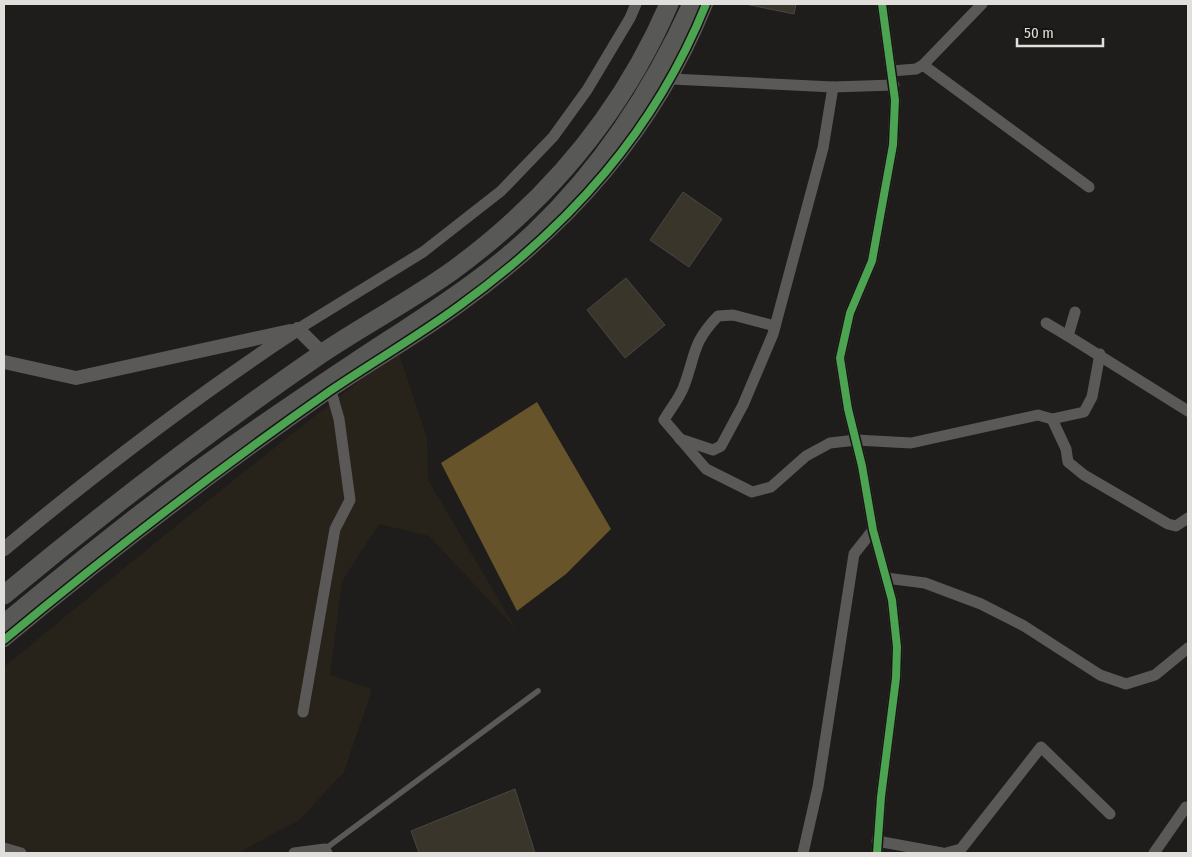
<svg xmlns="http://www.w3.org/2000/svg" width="1192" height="857" viewBox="0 0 1192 857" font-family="'Fira Sans Condensed',sans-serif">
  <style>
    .built { fill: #27231a }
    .water { fill: #67542a }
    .building { fill: #3a352b; stroke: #494745 }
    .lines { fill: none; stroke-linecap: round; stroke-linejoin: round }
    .service { stroke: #5a5958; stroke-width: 5.5 }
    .minor { stroke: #5a5958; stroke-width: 11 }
    .tertiary { stroke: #5a5958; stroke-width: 14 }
    .trunk { stroke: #585856; stroke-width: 19 }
    .cycleway-casing { stroke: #171511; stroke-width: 11 }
    .cycleway { stroke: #4ca352; stroke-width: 8 }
  </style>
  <rect width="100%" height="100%" fill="#1f1d1b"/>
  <path class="built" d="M398,350L427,438L428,480L516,629L429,536L379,524L342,581L330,675L372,689L344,772L299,820L238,853H21L4,848V667L166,534Z"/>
  <path class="water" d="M537,402L611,529L566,574L517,611L441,463Z"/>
  <g class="building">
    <path d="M745,4H796L794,14Z"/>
    <path d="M683,192L722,219L689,267L650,240Z"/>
    <path d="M626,278L665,325L625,358L587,310Z"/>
    <path d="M515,789L535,853H419L411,831Z"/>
  </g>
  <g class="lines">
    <path class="service" d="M325,849L538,691"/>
    <g class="minor">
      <path d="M923,65L1089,187"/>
      <path d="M892,71L916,69L923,65L982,4"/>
      <path d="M672,79L833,87L823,148L773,334L743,405L721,446L713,450L680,439"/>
      <path d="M833,87L894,85"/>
      <path d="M1075,312L1068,336L1188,411"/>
      <path d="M1046,323L1068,336"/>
      <path d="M775,326L733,315L718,316C692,343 696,354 684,386C680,398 670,409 664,420L706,469L752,492L771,487L806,456L830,443L856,440L911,443L1038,415L1052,419L1066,449L1068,462L1084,475L1168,524L1176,526L1188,518"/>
      <path d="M298,329L423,252L501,191L553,137L587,90L630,18L636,4"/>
      <path d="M1052,419L1084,412L1092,397L1100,354"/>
      <path d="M886,578L925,583L981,604L1024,626L1100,675L1126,684L1155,675L1188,648"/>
      <path d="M303,712L335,529L350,500L339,419L331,391"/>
      <path d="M877,841L942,853"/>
      <path d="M4,848L21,853"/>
      <path d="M294,853L325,849L327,853"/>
      <path d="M803,853L818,787L854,554L873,530"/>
      <path d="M877,853L881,797L896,678L897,647L892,600L873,530L862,466L848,409L840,358L850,313L872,261L893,145L895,100L882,4"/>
      <path d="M946,853L961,849L1041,747L1110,814"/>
      <path d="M1154,853L1186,807"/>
    </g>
    <g class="tertiary">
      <path d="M298,329L322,353"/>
      <path d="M4,362L76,378L290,331"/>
      <path d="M4,549C98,471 196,396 298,329"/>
      <path d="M4,640C109,553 218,469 330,391C373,362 418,336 459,306C570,226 655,131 706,4"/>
    </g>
    <g class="trunk">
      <path d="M4,595C106,510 212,429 321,354C364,325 410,301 452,271C548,201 622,113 669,4"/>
      <path d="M4,624C86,556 169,489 258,428C306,395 354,362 403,331C449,301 495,270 535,232C603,167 654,88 692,4"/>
    </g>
    <g class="cycleway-casing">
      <g id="cycleway">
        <path d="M4,640C109,553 218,469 330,391C373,362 418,336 459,306C570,226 655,131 706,4"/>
        <path d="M877,853L881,797L896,678L897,647L892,600L873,530L862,466L848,409L840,358L850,313L872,261L893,145L895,100L882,4"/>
      </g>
    </g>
    <use href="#cycleway" class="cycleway"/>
  </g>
  <rect width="1192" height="857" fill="none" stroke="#e0dfdc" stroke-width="10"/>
  <path d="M1017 38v8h86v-8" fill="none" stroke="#e0dfdc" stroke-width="2.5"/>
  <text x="1024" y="38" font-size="15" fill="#e0dfdc" stroke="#171511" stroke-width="4" paint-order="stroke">50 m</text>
</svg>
